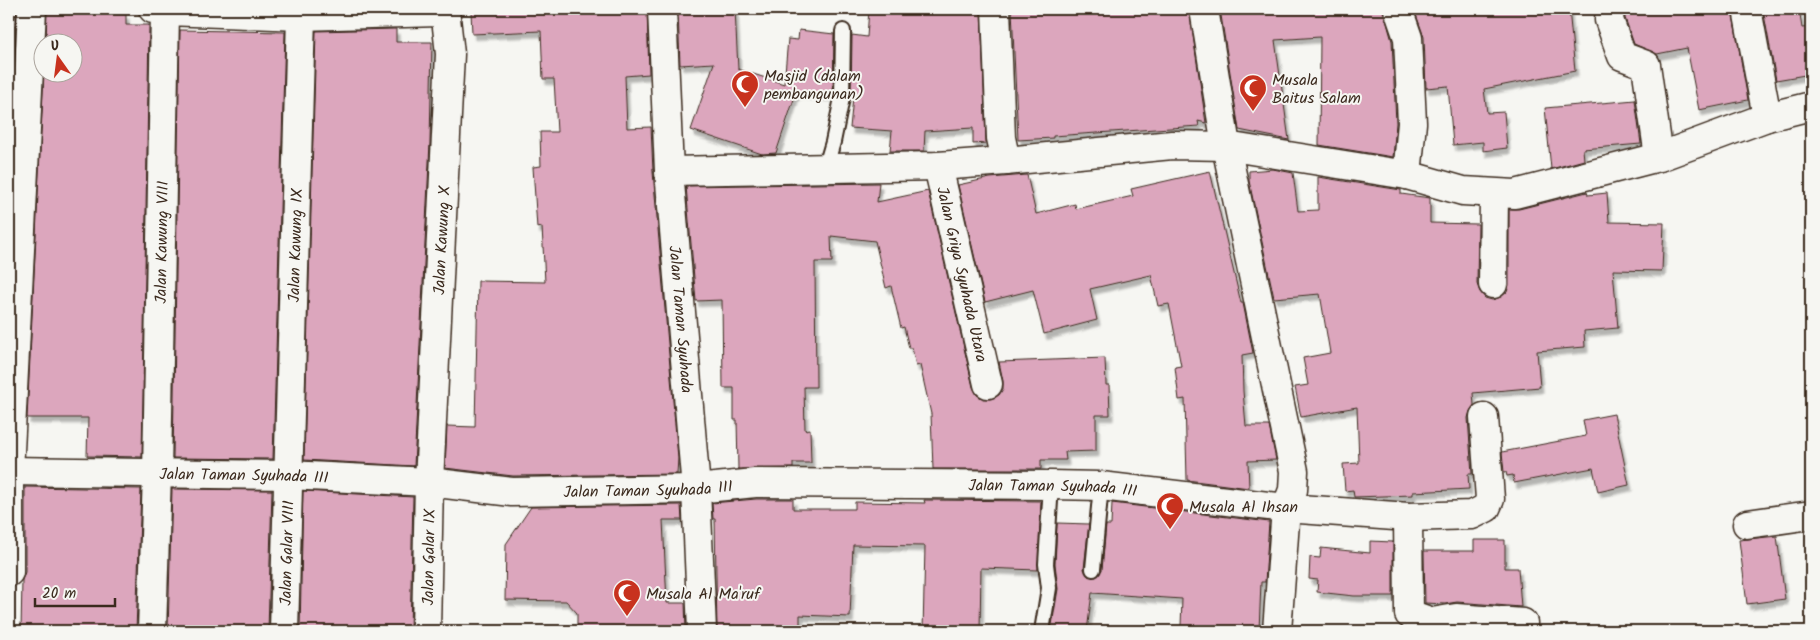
<svg xmlns="http://www.w3.org/2000/svg" width="1820" height="640" viewBox="0 0 1820 640" font-family="Kalam,sans-serif">
  <style>
    .building { fill: #dca6bd; stroke: #3b2a1e; filter: url(#shadow) }
    .lines { fill: none; stroke-linecap: round; stroke-linejoin: round }
    .service-casing { stroke: #3b2a1e; stroke-width: 18 }
    .minor-casing { stroke: #3b2a1e; stroke-width: 31 }
    .tertiary-casing { stroke: #3b2a1e; stroke-width: 31 }
    .service { stroke: #f6f6f2; stroke-width: 14 }
    .minor { stroke: #f6f6f2; stroke-width: 28 }
    .tertiary { stroke: #f6f6f2; stroke-width: 28 }
    .labels { text-anchor: middle; stroke-width: 4; stroke-linejoin: round; paint-order: stroke }
    .poi-label { font-size: 16px; fill: #3b2a1e; stroke: #f6f6f2; text-anchor: start }
    .street-label { font-size: 16px; fill: #3b2a1e; stroke: #f6f6f2 }
  </style>
  <defs>
    <filter id="shadow"><feDropShadow dx="3" dy="5.5" stdDeviation="1" flood-color="#0004"/></filter>
  </defs>
  <rect width="100%" height="100%" fill="#f6f6f2"/>
  <filter id="ink" filterUnits="userSpaceOnUse"><feTurbulence type="fractalNoise" baseFrequency=".02" numOctaves="2"/><feDisplacementMap in="SourceGraphic" scale="10" xChannelSelector="R" yChannelSelector="G"/><feConvolveMatrix kernelMatrix="1 2 1 2 8 2 1 2 1" color-interpolation-filters="sRGB"/></filter>
  <g filter="url(#ink)">
    <g class="building">
      <path d="M9,9H16L9,162Z"/>
      <path d="M47,9H97V13L126,14V25H149L142,457L87,456L88,418H27L44,72H72V42H46Z"/>
      <path d="M507,9H647L649,74L625,76L627,128L651,127L653,172L678,458L677,474L513,476L445,468L447,426L475,427L478,281L545,282L542,227L537,228L533,167L541,166L540,132H557L554,79H543L541,31L472,34L471,11Z"/>
      <path d="M678,9H735L738,69L784,84L788,39L798,40L799,30L834,34L833,96L796,93L776,153L762,154L691,130L714,63L680,65Z"/>
      <path d="M869,9H981L986,143L973,144V128L925,131L924,151H890L892,131L850,128L853,97H851L852,35L867,37Z"/>
      <path d="M1012,9H1189L1206,123L1198,121L1199,126L1053,136V138L1018,140Z"/>
      <path d="M1220,9H1383L1392,41L1396,123L1393,157L1319,145L1320,37L1275,40L1289,140L1239,130Z"/>
      <path d="M1414,9H1569L1575,71L1484,89L1487,113L1504,112L1507,148L1483,151V142L1453,145L1448,86L1426,88L1424,37Z"/>
      <path d="M1625,9H1732L1748,100L1699,110L1687,48L1657,54L1634,44L1625,18Z"/>
      <path d="M1763,9H1799L1802,28L1811,27V74L1776,80Z"/>
      <path d="M396,29V42H432L430,142L414,466L304,460L316,31Z"/>
      <path d="M180,30L285,32L273,459L173,458Z"/>
      <path d="M1635,100L1641,144L1583,149L1584,160L1551,169L1545,108Z"/>
      <path d="M1273,169L1293,173L1298,211L1318,210V177L1401,190V194L1430,198V223L1478,224L1477,284L1480,292L1485,298L1492,300L1501,297L1507,292L1509,285V209H1519L1587,192L1588,195L1607,193L1609,222L1664,223L1662,271L1613,270L1618,328L1584,331L1585,347L1537,351L1540,387L1473,393L1474,405L1470,411L1468,418L1472,474H1468L1469,489L1413,492V495L1354,497L1353,490L1345,491L1343,464L1359,463L1357,407L1301,417L1295,387L1308,385L1303,358L1330,353L1320,294L1274,298L1249,181V171Z"/>
      <path d="M1210,171L1241,303H1243L1253,353L1242,355L1243,391L1246,426H1269L1276,460L1248,461L1249,488L1187,480L1185,399L1179,400L1175,367L1181,366L1169,304L1158,306L1151,275L1090,289L1097,320L1044,334L1033,290L985,302L958,185L990,178L1027,175L1036,214L1075,204L1076,209L1133,196L1131,189Z"/>
      <path d="M879,183L877,202L928,191L973,387L977,395L983,399H991L999,395L1003,389V381L999,362L1105,358L1106,385H1109L1110,415H1096V451L1065,452L1066,460H1041V469H933L931,414L920,365L916,366L912,348H909L904,327L901,328L891,286L886,288L875,241L831,236L832,262H815L816,387H804L805,430L810,429L811,463H793V468L738,469L737,420H734V388H723L722,300L696,301L686,186Z"/>
      <path d="M1614,414L1629,485L1598,492L1593,468L1514,483L1513,475L1507,476L1506,472H1504L1502,452L1586,436L1583,420Z"/>
      <path d="M25,487L141,489L136,631H21L22,580L25,572Z"/>
      <path d="M172,489L272,490L268,631H168Z"/>
      <path d="M303,491L413,497L410,631H300Z"/>
      <path d="M756,499H793V509H855V502L925,503L924,500L1041,501L1038,570L981,568L980,631H923L925,546L853,545L850,617L800,615V631H717L715,519H713L712,503Z"/>
      <path d="M1112,503L1269,522L1265,582H1261L1259,631H1214V627L1181,626L1182,599L1092,593L1087,631H1051L1058,589L1055,564L1057,523L1089,524L1084,569L1088,576L1096,577L1102,570L1106,525H1111Z"/>
      <path d="M681,505L682,520H663L667,603H685L686,631H577V613L566,601L505,600L506,544L531,507Z"/>
      <path d="M1777,536L1785,599L1747,604L1739,540Z"/>
      <path d="M1474,540H1505V568H1518L1521,607L1457,602L1445,604L1425,603L1424,551H1474Z"/>
      <path d="M1370,541L1393,542V596H1354L1317,592L1318,580L1309,579L1310,557L1320,558L1321,548L1370,553Z"/>
    </g>
    <g class="lines">
      <g class="service-casing">
        <g id="service">
          <path d="M825,169L833,142L842,98L843,31"/>
          <path d="M1093,569L1101,486"/>
          <path d="M1042,631L1049,588L1046,564L1051,485"/>
        </g>
      </g>
      <g class="minor-casing">
        <g id="minor">
          <path d="M153,9L165,11L301,16L439,12L446,18L450,54L429,482L426,631"/>
          <path d="M996,9L1001,138L1006,161"/>
          <path d="M1204,9L1226,146L1294,471L1293,490L1286,508L1277,631"/>
          <path d="M1398,9L1408,38L1412,123L1407,175"/>
          <path d="M1610,9L1609,20L1622,56L1646,65L1659,157"/>
          <path d="M1747,9L1767,117"/>
          <path id="s1" d="M938,166L988,384"/>
          <path d="M669,171L938,166L1006,161L1172,145L1226,146L1407,175L1463,191L1515,194L1659,157L1767,117L1811,106"/>
          <path d="M1493,284L1494,194"/>
          <path id="s2" d="M9,471L288,475L429,482L512,492L696,489L755,483L1051,485L1101,486L1286,508L1408,517L1472,515L1486,508L1490,499L1484,417"/>
          <path d="M1408,517L1409,614L1432,622L1456,618L1523,623"/>
          <path d="M1747,524L1811,515"/>
          <path d="M9,572V471L32,9"/>
          <path id="s3" d="M152,631L157,473L165,11"/>
          <path id="s4" d="M284,631L301,16"/>
        </g>
      </g>
      <g class="tertiary-casing">
        <g id="tertiary">
          <path id="s5" d="M662,9L669,171L696,489L702,631"/>
        </g>
      </g>
      <use href="#service" class="service"/>
      <use href="#minor" class="minor"/>
      <use href="#tertiary" class="tertiary"/>
    </g>
  </g>
  <defs>
    <g id="mosque-pin" transform="scale(1.4375)"><path d="M0 17L-7.5 6A9.5 9.5 0 1 1 7.5 6Z" fill="#c8321e" stroke="#f6f6f2"/><path d="M3.5-4.9A6 6 0 1 0 3.5 4.9A5 5 0 1 1 3.5-4.9Z" fill="#fff"/></g>
  </defs>
  <g fill-rule="evenodd">
    <use href="#mosque-pin" x="745" y="84"/>
    <use href="#mosque-pin" x="1253" y="88"/>
    <use href="#mosque-pin" x="1170" y="506"/>
    <use href="#mosque-pin" x="627" y="593"/>
  </g>
  <g class="labels">
    <g class="poi-label">
      <text x="764" y="81">Masjid (dalam<tspan x="764" dy="18">pembangunan)</tspan></text>
      <text x="1272" y="85">Musala<tspan x="1272" dy="18">Baitus Salam</tspan></text>
      <text x="1189" y="512">Musala Al Ihsan</text>
      <text x="646" y="599">Musala Al Ma'ruf</text>
    </g>
    <g class="street-label">
      <text transform="translate(441 240) rotate(-87)" y="6">Jalan Kawung X</text>
      <text dy="6" stroke="none"><textPath href="#s3" startOffset="389">Jalan Kawung VIII</textPath></text>
      <text dy="6" stroke="none"><textPath href="#s4" startOffset="386">Jalan Kawung IX</textPath></text>
      <text dy="6" stroke="none"><textPath href="#s1" startOffset="111">Jalan Griya Syuhada Utara</textPath></text>
      <text dy="6" stroke="none"><textPath href="#s5" startOffset="311">Jalan Taman Syuhada</textPath></text>
      <text dy="6" stroke="none"><textPath href="#s2" startOffset="235">Jalan Taman Syuhada III</textPath></text>
      <text dy="6" stroke="none"><textPath href="#s2" startOffset="640">Jalan Taman Syuhada III</textPath></text>
      <text dy="6" stroke="none"><textPath href="#s2" startOffset="1045">Jalan Taman Syuhada III</textPath></text>
      <text dy="6" stroke="none"><textPath href="#s4" startOffset="78">Jalan Galar VIII</textPath></text>
      <text transform="translate(428 557) rotate(-89)" y="6">Jalan Galar IX</text>
    </g>
  </g>
  <rect width="1820" height="640" fill="none" stroke="#f6f6f2" stroke-width="30"/>
  <rect x="15" y="15" width="1790" height="610" fill="none" stroke="#3b2a1e" stroke-width="2" filter="url(#ink)"/>
  <g transform="translate(58 58) rotate(346)"><circle r="24" fill="#f6f6f2" stroke="#aba49d"/>
  <path d="M0-4L9 19L0 12L-9 19Z" fill="#c8321e"/>
  <text y="-8" font-size="14" font-weight="bold" text-anchor="middle" fill="#3b2a1e">U</text>
  </g>
  <path d="M35 598v8h80v-8" fill="none" stroke="#3b2a1e" stroke-width="2.5"/>
  <text x="42" y="598" font-size="15" fill="#3b2a1e" stroke="#f6f6f2" stroke-width="4" paint-order="stroke">20 m</text>
</svg>
